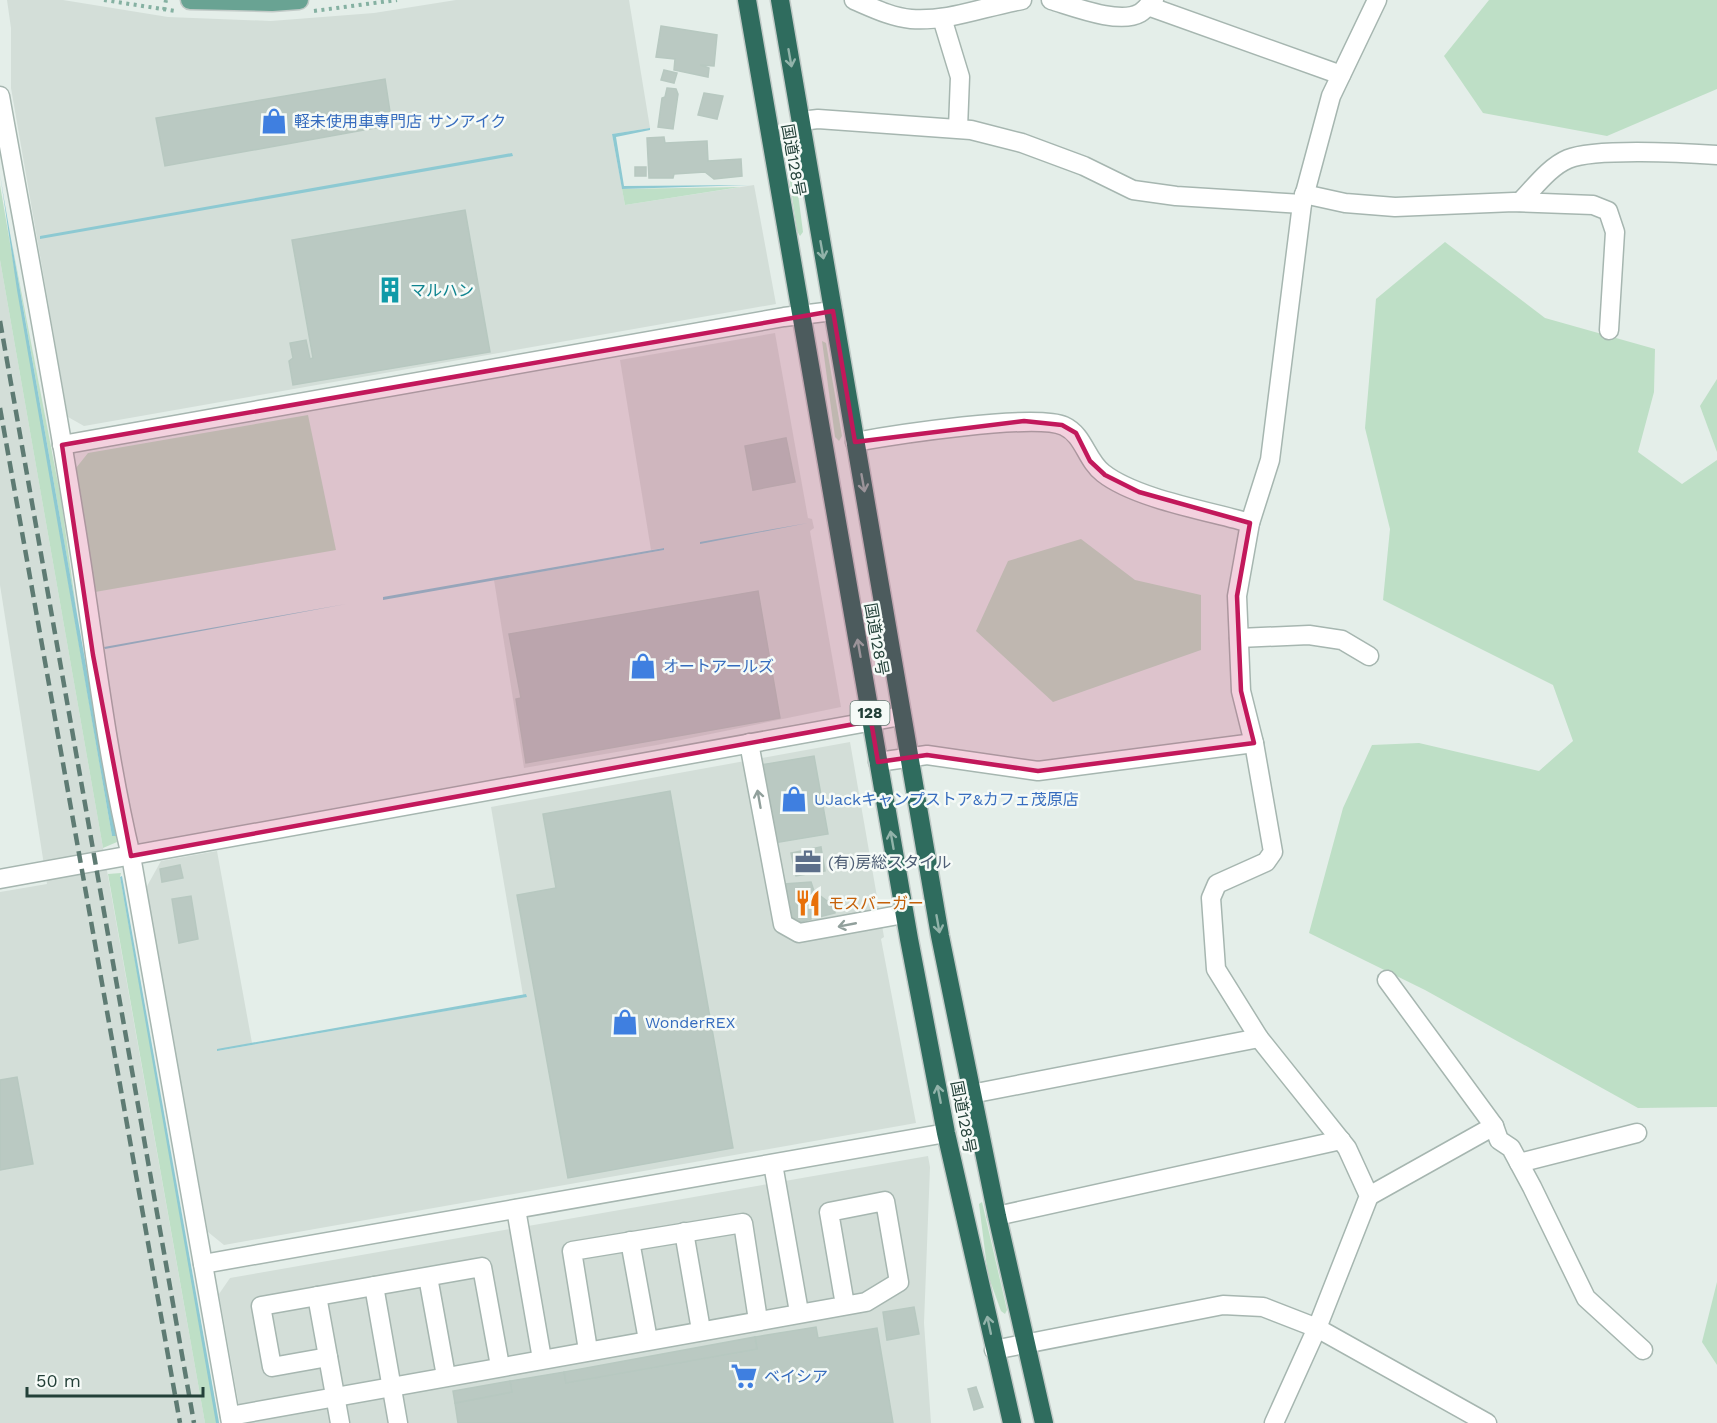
<svg xmlns="http://www.w3.org/2000/svg" width="1717" height="1423" viewBox="0 0 1717 1423" font-family="'Work Sans','Noto Sans JP',sans-serif">
  <style>
    .built { fill: #d3ded8 }
    .green { fill: #bedfc6 }
    .water { fill: #8dc9d2 }
    .building { fill: #bac9c2; stroke: #b7c8c0; stroke-width: 1.5 }
    .lines { fill: none; stroke-linecap: round; stroke-linejoin: round }
    .minor-casing { stroke: #a6b6b0; stroke-width: 21 }
    .major-casing { stroke: #c1cac7; stroke-width: 21 }
    .highway-casing { stroke: #c1cac7; stroke-width: 21 }
    .path { stroke: #85b1a2; stroke-width: 4; stroke-dasharray: 3 4.5; stroke-linecap: butt }
    .minor { stroke: #fff; stroke-width: 18 }
    .major { stroke: #69a393; stroke-width: 18 }
    .highway { stroke: #2f6c5e; stroke-width: 18 }
    .rail { stroke: #5e7b73; stroke-width: 4.5; stroke-dasharray: 12 6; stroke-linecap: butt }
    .oneway { stroke: #92b3aa }
    .oneway2 { stroke: #91a09c }
    .marked { fill: #c2185b; fill-opacity: 0.2; stroke: #c2185b; stroke-width: 4.5; stroke-linejoin: round }
    .labels { text-anchor: middle; stroke-width: 5; stroke-linejoin: round; paint-order: stroke }
    .shield { fill: #f5faf7; stroke: #627871; stroke-width: 1.5 }
    .shield-label { font-size: 15px; font-weight: bold; fill: #234038 }
    .shop-label { font-size: 16px; fill: #366cbe; stroke: #f5faf7; text-anchor: start }
    .street-label { font-size: 16px; fill: #234038; stroke: #f5faf7 }
    .culture-label { font-size: 16px; fill: #0d838f; stroke: #f5faf7; text-anchor: start }
    .service-label { font-size: 16px; fill: #4e5e75; stroke: #f5faf7; text-anchor: start }
    .food-label { font-size: 16px; fill: #c56008; stroke: #f5faf7; text-anchor: start }
  </style>
  <rect width="100%" height="100%" fill="#e4eee9"/>
  <g class="built">
    <path d="M7,0H63L168,17L271,21L374,13L456,0H629L650,128L612,134L625,205L754,185L776,304L84,426L68,417L11,88V28Z"/>
    <path d="M0,260L103,848L205,1423H0V892L47,884L0,585Z"/>
    <path d="M775,333L808,518L812,519L814,528L810,531L841,707L657,745L524,768L494,580L664,550L663,548L651,550L620,360Z"/>
    <path d="M850,742L884,937L881,939L916,1123L224,1245L208,1232L146,888L161,861L217,851L252,1043L217,1051L526,997L523,995L491,807Z"/>
    <path d="M928,1156L930,1167L924,1323L931,1423H242L219,1294L230,1278Z"/>
  </g>
  <g class="green">
    <path d="M1489,0H1717V89L1607,136L1483,113L1444,56Z"/>
    <path d="M787,130L790,132L803,232L800,236L797,231L783,133Z"/>
    <path d="M0,185L112,836H116L117,842L103,848L0,260Z"/>
    <path d="M740,187L625,205L622,189Z"/>
    <path d="M11,238L61,499L77,615Z"/>
    <path d="M1445,242L1545,318L1655,349L1654,392L1638,452L1682,484L1717,460V1107L1638,1108L1425,990L1309,933L1343,808L1372,745L1419,743L1539,771L1573,741L1553,685L1383,600L1390,529L1365,428L1376,299Z"/>
    <path d="M822,341L826,343L842,436L839,441L835,437Z"/>
    <path d="M1717,379V452L1700,406Z"/>
    <path d="M308,415L336,550L95,592L76,468L88,453Z"/>
    <path d="M1081,539L1135,580L1201,595V650L1053,702L976,631L1008,561Z"/>
    <path d="M121,873L120,877L219,1423H205L108,874Z"/>
    <path d="M982,1202L1007,1310L1005,1314L1001,1311L988,1275L979,1204Z"/>
    <path d="M1717,1282V1365L1702,1342Z"/>
  </g>
  <g class="water">
    <path d="M650,128V130L616,137L624,186L750,185L622,189L612,134Z"/>
    <path d="M512,153L513,156L40,239V236Z"/>
    <path d="M0,174L4,199L116,836H112L17,290Z"/>
    <path d="M808,523L700,544V542Z"/>
    <path d="M664,548V550L383,600V597Z"/>
    <path d="M346,604L105,649L104,647Z"/>
    <path d="M122,876L219,1423H216L120,877Z"/>
    <path d="M526,994L527,997L217,1051V1049Z"/>
  </g>
  <g class="building">
    <path d="M661,26L717,35L714,66L700,65L709,68L708,77L674,70L675,59L656,57Z"/>
    <path d="M664,70L677,73L674,83L661,80Z"/>
    <path d="M385,79L392,125L165,166L156,118Z"/>
    <path d="M667,88L676,89L678,94L673,129L658,127L662,98L665,97Z"/>
    <path d="M704,93L723,96L717,119L698,115Z"/>
    <path d="M664,137L665,143L707,141L708,161L741,159L742,176L714,179L705,172L674,174L673,178H649L647,138Z"/>
    <rect x="635" y="167" width="11" height="9"/>
    <path d="M465,210L490,352L293,385L289,361L293,358L290,343L306,340L310,359L313,358L292,240Z"/>
    <path d="M786,438L795,482L753,490L745,446Z"/>
    <path d="M758,591L780,718L526,763L516,699L521,698L509,634Z"/>
    <path d="M814,756L828,834L774,843L761,765Z"/>
    <path d="M670,791L733,1148L568,1178L517,895L556,888L543,814Z"/>
    <path d="M821,847L825,871L796,876L791,853Z"/>
    <path d="M180,865L183,878L162,882L160,869Z"/>
    <path d="M811,882L814,891L835,907V913L819,917L811,913V919L794,924L784,884Z"/>
    <path d="M191,896L198,939L179,943L172,899Z"/>
    <path d="M17,1077L33,1164L0,1170V1080Z"/>
    <path d="M914,1307L919,1334L887,1340L883,1312Z"/>
    <path d="M816,1327L818,1338L877,1328L893,1423H458L455,1403L512,1392L510,1381L564,1372L566,1383L757,1349L755,1337Z"/>
    <path d="M755,1337L757,1349L566,1383L564,1372Z"/>
    <path d="M510,1381L512,1392L455,1403L453,1391Z"/>
    <path d="M976,1387L983,1407L974,1410L968,1389Z"/>
  </g>
  <g class="lines">
    <g class="minor-casing">
      <g id="minor">
        <path d="M854,0C873,8 891,17 911,19C948,22 986,6 1022,0"/>
        <path d="M1051,0C1072,6 1119,25 1140,13C1145,10 1150,4 1154,0"/>
        <path d="M1148,6L1341,75"/>
        <path d="M942,18L960,77L958,128"/>
        <path d="M0,96C25,236 52,376 74,516C93,629 104,743 131,856L231,1423"/>
        <path d="M801,121L818,119L971,130L1022,143L1084,166L1133,190L1176,196L1302,204"/>
        <path d="M1304,194L1345,203L1395,207L1514,202L1593,205L1608,211L1615,232L1609,330"/>
        <path d="M1520,202C1534,188 1549,167 1568,159C1595,148 1686,153 1717,155"/>
        <path d="M855,442C893,435 1035,413 1064,426C1084,435 1086,460 1103,473C1136,499 1209,511 1250,523"/>
        <path d="M62,445L784,317L833,311"/>
        <path d="M1239,638L1309,635L1342,640L1369,656"/>
        <path d="M749,743L783,924L799,933L904,914"/>
        <path d="M878,762L927,755L1038,771L1254,743"/>
        <path d="M0,879L901,716"/>
        <path d="M1387,980L1494,1126"/>
        <path d="M971,1094L1259,1038"/>
        <path d="M1519,1163L1637,1133"/>
        <path d="M773,1164L799,1312"/>
        <path d="M1369,1196L1494,1126L1499,1140L1511,1148L1532,1187L1586,1298L1643,1350"/>
        <path d="M516,1209L542,1359"/>
        <path d="M997,1216L1341,1140"/>
        <path d="M684,1232L701,1330"/>
        <path d="M630,1241L648,1340"/>
        <path d="M203,1264L946,1133"/>
        <path d="M428,1277L446,1376"/>
        <path d="M374,1286L398,1423"/>
        <path d="M317,1296L340,1423"/>
        <path d="M588,1350L572,1251L743,1223L758,1320"/>
        <path d="M994,1350L1223,1305L1263,1307L1317,1328L1487,1423"/>
        <path d="M328,1357L272,1367L261,1306L482,1267L500,1366"/>
        <path d="M230,1416L866,1302L899,1282L885,1201L829,1212L845,1305"/>
        <path d="M1274,1423L1317,1328L1369,1196L1347,1148L1259,1038L1216,969L1211,898L1217,884L1266,862L1273,852L1254,743L1241,691L1237,596L1250,523L1270,460L1302,204L1331,96L1377,0"/>
      </g>
    </g>
    <g class="major-casing">
      <path id="major" d="M190,0L272,2L299,0"/>
    </g>
    <g class="highway-casing">
      <g id="highway">
        <path d="M747,0L909,939L946,1133L1012,1423"/>
        <path d="M780,0L940,936L997,1216L1044,1423"/>
      </g>
    </g>
    <g class="path">
      <path d="M104,0L175,11"/>
      <path d="M164,10L166,0"/>
      <path d="M314,11L397,0"/>
    </g>
    <use href="#minor" class="minor"/>
    <use href="#major" class="major"/>
    <use href="#highway" class="highway"/>
    <g class="rail">
      <path d="M0,321L194,1423"/>
      <path d="M0,408L180,1423"/>
    </g>
  </g>
  <defs><path id="oneway-shaft" d="M-6 0H5M1.5-3L5.5 0L1.5 3" fill="none" stroke-width="1.6" stroke-linecap="round" stroke-linejoin="round" transform="scale(1.5)"/></defs>
  <g class="oneway">
    <use href="#oneway-shaft" transform="translate(790 58) rotate(80)"/>
    <use href="#oneway-shaft" transform="translate(822 250) rotate(80)"/>
    <use href="#oneway-shaft" transform="translate(863 483) rotate(80)"/>
    <use href="#oneway-shaft" transform="translate(859 648) rotate(-100)"/>
    <use href="#oneway-shaft" transform="translate(892 840) rotate(-100)"/>
    <use href="#oneway-shaft" transform="translate(938 924) rotate(80)"/>
    <use href="#oneway-shaft" transform="translate(939 1094) rotate(-101)"/>
    <use href="#oneway-shaft" transform="translate(989 1325) rotate(-102)"/>
  </g>
  <g class="oneway2">
    <use href="#oneway-shaft" transform="translate(759 799) rotate(-100)"/>
    <use href="#oneway-shaft" transform="translate(847 925) rotate(169)"/>
  </g>
  <path class="marked" d="M833,311L855,442L1024,421L1062,425L1076,433L1090,461L1105,475L1139,492L1250,523L1237,596L1241,691L1254,743L1038,771L927,755L878,762L871,721L131,856L93,655L62,445Z"/>
  <defs>
    <g id="shop-bare" transform="scale(2.07)"><path d="M-5-2.5h2.3a2.7 3.5 0 0 1 5.4 0H5L5.5 6h-11ZM-1.5-2.5h3a1.5 2.3 0 0 0-3 0Z" fill="#3f7fe0" stroke="#f5faf7" stroke-width="2.5" paint-order="stroke"/></g>
    <g id="building-bare" transform="scale(2.07)"><path d="M-4-6H4V6H1V3H-1V6H-4ZM-2.5-4.3h1.7v1.8h-1.7ZM.8-4.3h1.7v1.8H.8ZM-2.5-1h1.7V.8h-1.7ZM.8-1h1.7V.8H.8Z" fill="#0f9aa8" stroke="#f5faf7" stroke-width="2.5" paint-order="stroke"/></g>
    <g id="office-bare" transform="scale(2.07)"><path d="M-6-3h4V-5.5h4V-3h4V5H-6ZM-1-4.5V-3h2v-1.5ZM-6 0V1H6V0Z" fill="#5c6f8a" stroke="#f5faf7" stroke-width="2.5" paint-order="stroke"/></g>
    <g id="restaurant-bare" transform="scale(2.07)"><path d="M-5-6h1v4h1v-4h1v4h1v-4h1v5L-1.5 .5V6h-2V.5L-5-1ZM5-6V6H3V1.5H1.5Q1.5-4 5-6Z" fill="#e8710a" stroke="#f5faf7" stroke-width="2.5" paint-order="stroke"/></g>
    <g id="supermarket-bare" transform="scale(2.07)"><path d="M-6-5.5h2.5l.6 2H6L4.5 2H-2.5L-4.4-4H-6ZM-1.5 3.2a1.3 1.3 0 1 0 .1 0ZM3 3.2a1.3 1.3 0 1 0 .1 0Z" fill="#3f7fe0" stroke="#f5faf7" stroke-width="2.5" paint-order="stroke"/></g>
  </defs>
  <g fill-rule="evenodd">
    <use href="#shop-bare" x="274" y="121"/>
    <use href="#building-bare" x="390" y="290"/>
    <use href="#shop-bare" x="643" y="666"/>
    <use href="#shop-bare" x="794" y="799"/>
    <use href="#office-bare" x="808" y="862"/>
    <use href="#restaurant-bare" x="808" y="903"/>
    <use href="#shop-bare" x="625" y="1022"/>
    <use href="#supermarket-bare" x="744" y="1376"/>
  </g>
  <g class="labels">
    <rect class="shield" x="850.5" y="701" width="39" height="24" rx="4.5"/>
    <g class="shield-label">
      <text x="870" y="718">128</text>
    </g>
    <g class="shop-label">
      <text x="294" y="127">軽未使用車専門店 サンアイク</text>
      <text x="663" y="672">オートアールズ</text>
      <text x="814" y="805">UJackキャンプストア&amp;カフェ茂原店</text>
      <text x="645" y="1028">WonderREX</text>
      <text x="764" y="1382">ベイシア</text>
    </g>
    <g class="street-label">
      <text transform="translate(794 160) rotate(80)" y="6">国道128号</text>
      <text transform="translate(877 639) rotate(80)" y="6">国道128号</text>
      <text transform="translate(964 1117) rotate(79)" y="6">国道128号</text>
    </g>
    <g class="culture-label">
      <text x="410" y="296">マルハン</text>
    </g>
    <g class="service-label">
      <text x="828" y="868">(有)房総スタイル</text>
    </g>
    <g class="food-label">
      <text x="828" y="909">モスバーガー</text>
    </g>
  </g>
  <path d="M27 1387v9h176v-9" fill="none" stroke="#234038" stroke-width="3"/>
  <text x="36" y="1387" font-size="18" fill="#234038" stroke="#f5faf7" stroke-width="4.5" paint-order="stroke">50 m</text>
</svg>
